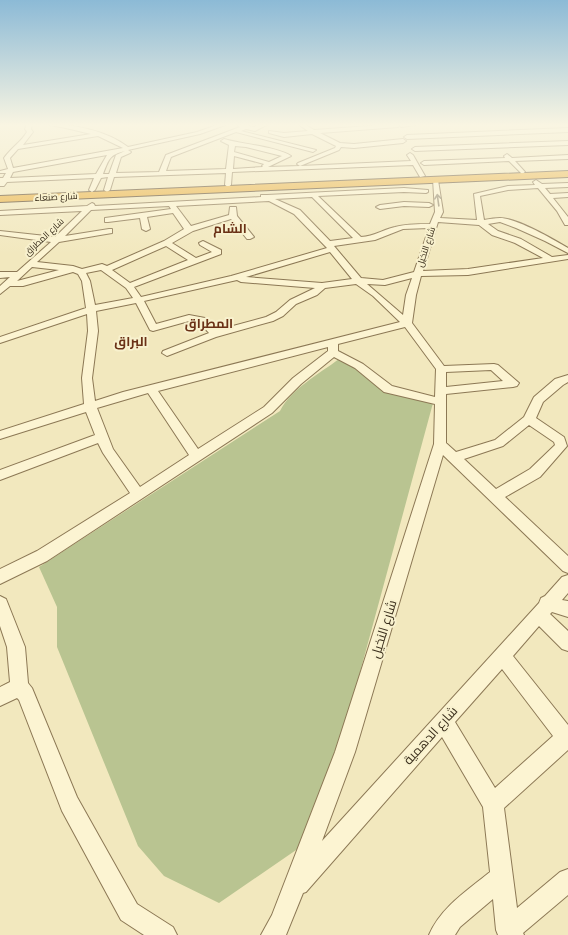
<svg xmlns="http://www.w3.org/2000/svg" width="568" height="935" viewBox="0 0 568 935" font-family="'Times New Roman',Cairo,serif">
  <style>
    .cemetery { fill: #b9c491 }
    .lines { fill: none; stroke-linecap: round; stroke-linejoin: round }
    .minor-casing { stroke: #8c7855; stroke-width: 2 }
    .highway-casing { stroke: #59452a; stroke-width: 2 }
    .minor { fill: #fcf4d2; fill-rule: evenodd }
    .highway { fill: #eab345; fill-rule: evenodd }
    .oneway { stroke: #9a9076 }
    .labels { text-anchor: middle; stroke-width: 4; stroke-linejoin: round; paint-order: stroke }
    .far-street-label { font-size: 9px; fill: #392d1b; stroke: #f8f1ce }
    .far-district-label { font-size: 13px; font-weight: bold; fill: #6a3116; stroke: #f8f1ce }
    .near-street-label { font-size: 13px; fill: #392d1b; stroke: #f8f1ce }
  </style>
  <rect width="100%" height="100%" fill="#f2e8be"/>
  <path class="cemetery" d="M339,359H353L387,388L433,403L337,757L299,848L219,903L164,876L138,846L57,647V607L39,567L280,411C291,389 319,374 339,359Z"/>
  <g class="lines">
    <g class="minor-casing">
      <g id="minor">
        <path d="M27,124H32L31,129L33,132L23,145L91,134L66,128L45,124C72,124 106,130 128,147L197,132L220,124H228L200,134L128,150L131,152L130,153L121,157L116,173L159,172L166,155L240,127L238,126L241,124L254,127L261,124H268L255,131L246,129L241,131L316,150L313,152L236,132L171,157L166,171L226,169L229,145L221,141L224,139C241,144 278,147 291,156L268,167L300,166L297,164L298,163L335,148L336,146L312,134L284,137L269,133V131L284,133L308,131L298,124H304L314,130L396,124L399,126L398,127L320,133L340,143L354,144L403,139L406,141L403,143L354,148L341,147L339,150L300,166L411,161L407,155L410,153L413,155L425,176L420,177L413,165L232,172L231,185L228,187L225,185L226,173L114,177L110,190L107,192L104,190L108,177L101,178L95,190L92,192L89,190L94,178L7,182L4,186H0V178H3L6,173H0V171L8,169L4,158C11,148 21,142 27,132L25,129ZM98,136L123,148L13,168L10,158L18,149ZM235,146L246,147L282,156L269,162L234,152ZM125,151L116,155L109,174H103C109,159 109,155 125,151ZM107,155L96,174L10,178L13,172ZM234,156L264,164L262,166L263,167L233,169Z"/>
        <path d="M399,124H422L401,127Z"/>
        <path d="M568,128V132L407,139L404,137L407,135Z"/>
        <path d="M568,141V145L415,151L412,149L415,147Z"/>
        <path d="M507,154L512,158L568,155V159L515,161L525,172L522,174L509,161L424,165L421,163L424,161L505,158L504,156Z"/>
        <path d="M433,179L438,180L443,212L440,218L477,220L474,194L508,186L535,185L533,182L536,180L542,184L568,183V187L545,188L550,194L568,193V197L553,198L568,217V225H565L557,211L538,188L508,190L480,196L484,220C489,219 495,218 500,218C516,218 553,239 568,248V253L545,241L516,228L500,222L488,224L498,231L521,239L552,257L568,255V259L468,275L421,276L416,295L412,323L444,366L494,364L498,365L519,383L517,386L513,387L446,394V443L456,452L495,440L524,417L534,397L555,379L568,375V382L563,385L543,402L536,418L564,437L567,446L540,477L505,497L568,556V573L563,571L443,455L355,752L322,841L539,603L541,598L545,596L562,577L568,575V593L562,600L568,601V617L552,612L550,614L568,631V651L562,649L539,626L513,656L568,725V750L504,808L517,908L560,872L568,869V895L523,933L524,935H498L496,930L493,899L460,927L455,935H429C441,907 468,890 490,872L483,807L442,737L306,892L303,893L286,935H261L272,915L335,752L434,444L435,404L384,392L355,368L334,357L301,384L272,413L47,561L0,584V569L37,551L130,493L103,453L98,443L0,480V470L95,435L86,412L0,439V431L84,404L82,378L88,331L87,314L0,343V337L86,308L82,281L78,274L73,272L23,286H10L0,294V286L10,277L0,278V272H17L51,242L0,235V231L55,237L82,211L0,215V211L87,206L92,203L94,204L95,206L261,197V195H267L404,188L428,190V192L426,193L404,192L318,196L361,237C375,236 382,230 395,227C406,224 418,224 430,224L435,212ZM312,197L353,238L330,241L300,210L275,199ZM269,201L294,214L327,248L231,276L141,297L134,287L221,254V250L203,241L199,243L200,245L212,252L196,258L172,243L193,231L231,219L247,239H250L254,237L237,216L236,207H230L229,215L191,226L176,206ZM169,206L171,209L105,218V222H108L140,218L142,229L146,231L150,229L147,217L173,213L184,229L164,241L107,266L102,264L82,269L73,266L37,262L59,242L112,233V229H109L65,236L91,210ZM438,222L479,225L492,235L515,243L543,258L468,269L423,271ZM429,228L414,272L383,280L361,278L334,246L375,240L403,229ZM166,246L188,260L130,283L112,270ZM330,252L352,279L322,283L246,277ZM32,267L59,270L17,281ZM101,270L126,288L133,298L95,305L90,281L86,273ZM412,278L406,295L403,315L367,284L385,285ZM237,280L241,282L315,288L290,300L276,312L266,317L218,330L205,318L189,315L156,324L144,301ZM356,284L373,296L400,322L123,392L95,401L92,378L98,331L96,311L136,303L150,330L153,331L189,321L199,322L209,333L163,351L162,353L167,356L216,337L273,321L283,316L296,304L317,295L325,288ZM405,327L436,369L435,397L392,386L363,364L338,351V344ZM328,347V351L293,378L264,407L198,449L158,391ZM491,370L503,381L446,387V372ZM148,393L189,455L140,487L113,449L97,408ZM529,425L554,442L555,445L530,469L496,489L464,459L503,446ZM502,669L553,736L495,788L455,722Z"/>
        <path d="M404,202L429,203L433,205L429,207L404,206L380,209L376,207L380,205Z"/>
        <path d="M0,596L6,599L25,647L28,683L32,688L77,797L137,904L173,927L177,935H144L121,920L62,811L19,700L17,698L0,706V687L10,682L7,647L0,626Z"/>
      </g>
    </g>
    <g class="highway-casing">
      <path id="highway" d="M568,171V177L0,202V196Z"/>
    </g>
    <use href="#minor" class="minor"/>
    <use href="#highway" class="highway"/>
  </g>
  <defs><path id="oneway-shaft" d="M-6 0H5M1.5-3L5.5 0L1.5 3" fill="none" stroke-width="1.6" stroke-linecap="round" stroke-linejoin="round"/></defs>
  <use class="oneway" href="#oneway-shaft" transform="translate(438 200) rotate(-98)"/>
  <linearGradient id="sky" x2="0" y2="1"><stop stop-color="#8cbad6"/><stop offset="0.49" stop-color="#f9f5e2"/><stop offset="1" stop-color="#f9f5e2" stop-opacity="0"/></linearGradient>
  <rect width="568" height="255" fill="url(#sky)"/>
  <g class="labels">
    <g class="far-street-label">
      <text transform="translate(56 197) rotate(-3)" y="3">شارع صنعاء</text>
      <text transform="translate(44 237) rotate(-43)" y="3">شارع المطراق</text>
      <text transform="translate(426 247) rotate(-72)" y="3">شارع النخيل</text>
    </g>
    <g class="far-district-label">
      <text x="230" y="233">الشام</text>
      <text x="209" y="328">المطراق</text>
      <text x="131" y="346">البراق</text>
    </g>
    <g class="near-street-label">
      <text transform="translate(383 629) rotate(-73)" y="5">شارع النخيل</text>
      <text transform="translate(430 735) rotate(-48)" y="5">شارع الدهمية</text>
    </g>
  </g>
</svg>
